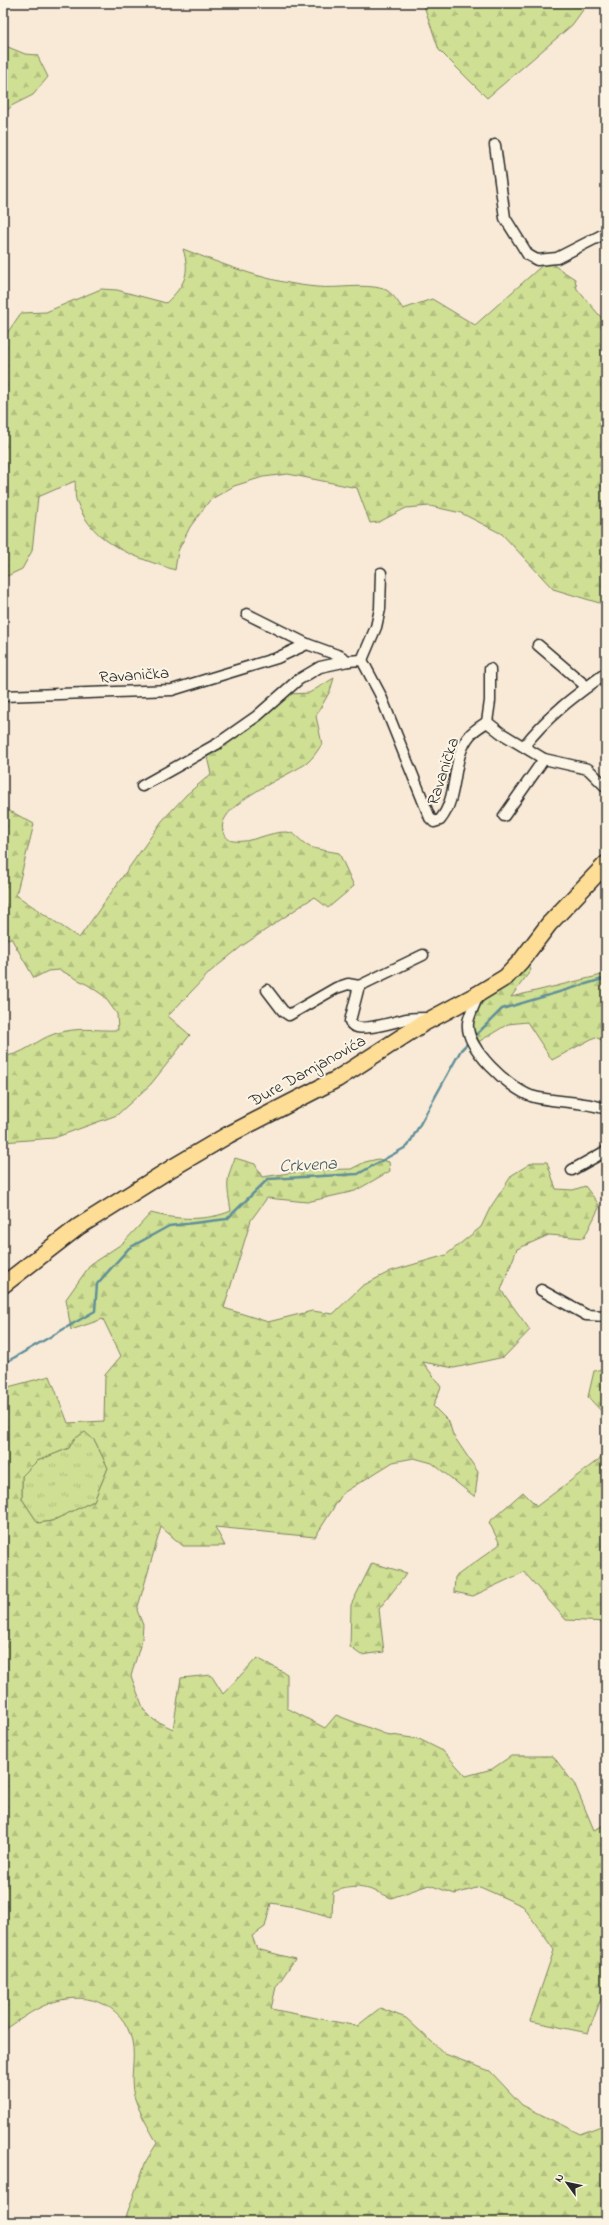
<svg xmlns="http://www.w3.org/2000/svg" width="609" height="2225" viewBox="0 0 609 2225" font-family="'Indie Flower',sans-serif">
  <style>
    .grass { fill: url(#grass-tufts); stroke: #7d855f }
    .forest { fill: url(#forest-firs); stroke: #7d855f; fill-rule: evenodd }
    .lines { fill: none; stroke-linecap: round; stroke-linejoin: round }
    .stream { stroke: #608f99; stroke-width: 2.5 }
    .minor-casing { stroke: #2b2b2b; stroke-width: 13 }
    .primary-casing { stroke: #2b2b2b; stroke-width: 19 }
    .minor { stroke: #fcf5e5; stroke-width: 10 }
    .primary { stroke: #fedd96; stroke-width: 16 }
    .labels { text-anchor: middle; stroke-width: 4; stroke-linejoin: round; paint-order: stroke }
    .street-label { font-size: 17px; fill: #2b2b2b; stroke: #fcf5e5 }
    .water-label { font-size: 18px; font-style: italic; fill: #415459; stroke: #fcf5e5 }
  </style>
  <defs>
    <pattern id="grass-tufts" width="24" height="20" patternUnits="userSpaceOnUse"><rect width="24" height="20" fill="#cfdf93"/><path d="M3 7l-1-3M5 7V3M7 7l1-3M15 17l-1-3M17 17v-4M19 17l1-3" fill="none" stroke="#b2c07f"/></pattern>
    <pattern id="forest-firs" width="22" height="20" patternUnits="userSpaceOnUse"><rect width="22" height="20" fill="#cfdf93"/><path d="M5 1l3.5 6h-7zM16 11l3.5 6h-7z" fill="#b2c07f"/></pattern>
  </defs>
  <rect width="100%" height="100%" fill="#f9ead7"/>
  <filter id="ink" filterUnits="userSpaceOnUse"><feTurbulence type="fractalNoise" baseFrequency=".025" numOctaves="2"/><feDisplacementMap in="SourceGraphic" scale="8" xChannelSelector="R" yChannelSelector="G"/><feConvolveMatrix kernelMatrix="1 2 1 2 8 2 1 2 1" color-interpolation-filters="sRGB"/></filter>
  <g filter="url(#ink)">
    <path class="grass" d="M85,1431L95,1441L108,1468L94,1501L52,1521L38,1523L22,1499V1476L37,1461L69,1448L74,1439Z"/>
    <g class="forest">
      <path d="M423,3H588L572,25L487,98L439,50Z"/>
      <path d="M3,45L25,54L37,55L48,77L33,95L13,105L3,114Z"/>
      <path d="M183,249C227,266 270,283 317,287C339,289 363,283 384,289C392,292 398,302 403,309L432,299L475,325L547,261L575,279L577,289L606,323V605L553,589L502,534L461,513L430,506L406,508L379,522L370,523L357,488L288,474L263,477L234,486L210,500L190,527L178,551L175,570C135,557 93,545 77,502C74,496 76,487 75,481L38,497L32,551L22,569L3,578V339L21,313L46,312L101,289L117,290L166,303C184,286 191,274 183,249Z"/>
      <path d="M334,678L330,691L316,716L322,744C318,750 313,758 307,763C290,775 215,805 223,831C225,835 227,840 233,841C251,844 269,831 287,832C297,833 301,843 310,847C318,850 330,851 339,853L354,886L328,908L314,897L242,946L211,971L168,1016L190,1035L151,1084L117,1115L54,1138L3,1142V1056C22,1056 36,1040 54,1034C80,1026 93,1031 118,1030L117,1014L104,996L88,985L60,970L48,971L34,978L11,938L3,940V809L14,813L34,824L16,895L79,938L162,821L186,795L211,774L207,757L265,715L288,694L309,693Z"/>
      <path d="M528,963L531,970L511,997L606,974V1042L595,1037L552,1060L527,1022L508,1024L475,1044L471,1019L489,994Z"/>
      <path d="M235,1158L255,1164L262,1177L310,1170L351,1169L365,1162L378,1159L389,1162L390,1171L355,1191L307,1202L267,1198L251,1220L224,1308L268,1322L312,1311L333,1314L362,1286L391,1271L446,1255L481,1227L490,1208L512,1175L533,1162H547L556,1189L573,1190L585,1186L600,1206L584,1238L549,1235L517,1249L501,1290L530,1330L504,1357L454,1368L423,1362L441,1387L433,1406L449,1422L453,1435L478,1472L475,1497L432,1463L414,1458L393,1462L343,1493L315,1537L215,1527L225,1546H183L161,1527L137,1610L143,1625L142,1639L131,1676L144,1710L154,1720L173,1729L181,1678L211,1675L223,1694L257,1658L287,1674V1708L325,1728L336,1715L385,1734L419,1739L443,1751L466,1776L492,1769L511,1756H553L575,1785L594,1830L606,1824V1986L588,2033L530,2021L554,1950L523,1906L480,1887L455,1894L429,1885L391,1898C370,1888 357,1883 333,1892L332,1917L295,1907L271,1903L265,1927L252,1936L257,1949L295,1959L276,1987L271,2009L357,2026L380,2008L406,2018L445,2054L490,2071L522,2105L580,2134L606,2124V2222H124L146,2161L157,2143C149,2128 139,2112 134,2096C129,2079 136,2059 132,2041C123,2001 82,1990 48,2004C32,2010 17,2022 3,2031V1396L8,1387L50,1376L68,1423L104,1421L105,1375L121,1356L103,1319L71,1330L66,1299L91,1264L123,1243L151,1213C176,1220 208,1221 231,1211C227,1186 225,1182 235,1158ZM85,1432L95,1441L108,1468L94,1501L52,1521L38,1523L22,1499V1476L37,1461L69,1448L74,1439Z"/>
      <path d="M606,1368V1416L588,1397L594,1371Z"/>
      <path d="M606,1454V1622L566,1620L524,1572L473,1596L454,1592L455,1577L500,1544L489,1522L523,1492L537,1506Z"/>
      <path d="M372,1563L407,1573L379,1609L384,1652L361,1655L350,1647L351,1605Z"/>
    </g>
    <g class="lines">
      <g class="stream">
        <path d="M474,1037L502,1009L606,978"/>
        <path d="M3,1364L95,1311L97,1284L129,1248L169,1226L227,1219L268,1179L358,1174L408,1146L461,1050L469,1042"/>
      </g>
      <g class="minor-casing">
        <g id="minor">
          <path d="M495,145L505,218L528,255L537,260L557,258L606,233"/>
          <path d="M247,614L307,644"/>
          <path d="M538,645L587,687"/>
          <path d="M362,660L376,627L380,609L381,573"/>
          <path d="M3,696L172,690L277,658L307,644L340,656L348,661L362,660L380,694L430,818L434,822L440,820C460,796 450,759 470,735C474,730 481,726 487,722L501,733L544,759L588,769L606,787"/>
          <path d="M487,722L490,701V669"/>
          <path d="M524,746C547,716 576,695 606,673"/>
          <path d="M142,786L217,744L257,716L298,680L320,667L348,661"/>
          <path d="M504,816L544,759"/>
          <path d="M423,955L359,986L350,1021C354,1036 395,1021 407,1019C414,1018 422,1018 429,1018"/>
          <path d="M267,990L283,1011L289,1015L336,988L348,984L359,986"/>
          <path d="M478,994C476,1003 469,1014 468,1023C465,1048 509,1088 531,1096C553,1103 581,1100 606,1109"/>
          <path d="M572,1170L606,1151"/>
          <path d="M541,1290L586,1315L606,1316"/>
        </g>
      </g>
      <g class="primary-casing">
        <path id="primary" d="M3,1285L78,1227L172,1168L228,1135L337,1079L422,1024L478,994L506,977L521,961L549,924L606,864"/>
      </g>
      <use href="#minor" class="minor"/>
      <use href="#primary" class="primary"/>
    </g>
  </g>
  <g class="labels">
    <g class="street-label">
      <text transform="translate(134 674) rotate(-4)" y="6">Ravanička</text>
      <text transform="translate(442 771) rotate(-72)" y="6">Ravanička</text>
      <text transform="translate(307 1070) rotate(-29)" y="6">Đure Damjanovića</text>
    </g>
    <g class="water-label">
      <text transform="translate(308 1164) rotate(-3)" y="6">Crkvena</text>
    </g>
  </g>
  <rect width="609" height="2225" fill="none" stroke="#fcf5e5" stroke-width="16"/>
  <rect x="8" y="8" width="593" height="2209" fill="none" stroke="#2b2b2b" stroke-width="1.5" filter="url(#ink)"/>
  <g transform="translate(567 2183) rotate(303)" stroke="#fcf5e5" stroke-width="3" paint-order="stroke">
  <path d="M0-3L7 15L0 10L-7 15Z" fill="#2b2b2b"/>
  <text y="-6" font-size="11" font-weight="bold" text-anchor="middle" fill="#2b2b2b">N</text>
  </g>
</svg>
